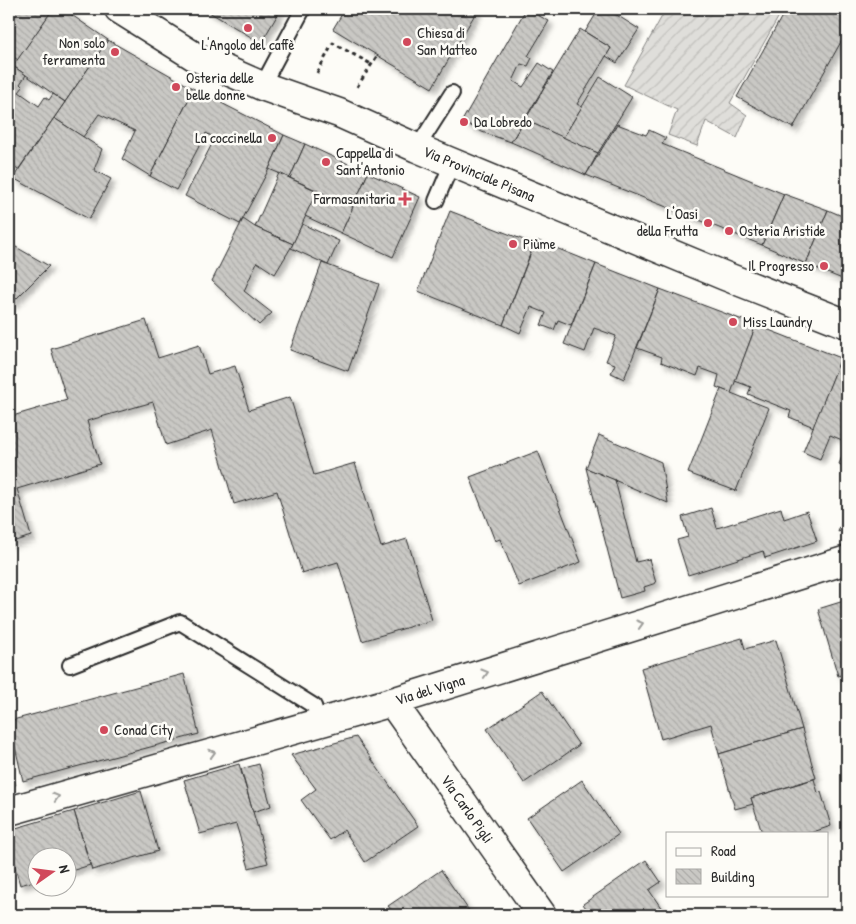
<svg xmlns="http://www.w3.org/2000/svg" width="856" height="924" viewBox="0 0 856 924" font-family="'Patrick Hand',sans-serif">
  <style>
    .green { fill: #dfdeda; stroke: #858482 }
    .garden { fill: url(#garden-furrows); stroke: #858482 }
    .building { fill: url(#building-back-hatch); stroke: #2b2b2b; filter: url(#shadow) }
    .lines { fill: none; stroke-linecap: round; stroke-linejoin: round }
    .lane-casing { stroke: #2b2b2b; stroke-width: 18 }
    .street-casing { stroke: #2b2b2b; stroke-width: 31 }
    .secondary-casing { stroke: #2b2b2b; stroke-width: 31 }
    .path { stroke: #2b2b2b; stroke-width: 3; stroke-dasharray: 4 4; stroke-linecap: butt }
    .lane { stroke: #fdfcf7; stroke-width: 14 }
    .street { stroke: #fdfcf7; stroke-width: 28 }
    .secondary { stroke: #fdfcf7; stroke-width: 28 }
    .oneway { stroke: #9e9e9b }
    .poi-dot { fill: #d1495b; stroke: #fdfcf7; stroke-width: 2 }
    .labels { text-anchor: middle; stroke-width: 5; stroke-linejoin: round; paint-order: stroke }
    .poi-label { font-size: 15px; fill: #2b2b2b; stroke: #fdfcf7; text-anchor: start }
    .street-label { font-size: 15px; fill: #2b2b2b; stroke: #fdfcf7 }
  </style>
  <defs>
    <pattern id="garden-furrows" width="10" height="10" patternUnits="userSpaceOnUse" patternTransform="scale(1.25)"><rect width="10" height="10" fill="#dfdeda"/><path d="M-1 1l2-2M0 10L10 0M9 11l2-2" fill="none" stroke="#c0bfbb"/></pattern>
    <pattern id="building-back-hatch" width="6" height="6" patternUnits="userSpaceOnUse" patternTransform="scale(1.25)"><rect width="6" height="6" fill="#c9c8c4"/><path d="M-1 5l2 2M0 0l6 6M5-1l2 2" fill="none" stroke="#adaca9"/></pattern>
    <filter id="shadow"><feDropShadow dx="4.5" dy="4.5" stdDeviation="2.5" flood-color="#0004"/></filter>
  </defs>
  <rect width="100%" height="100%" fill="#fdfcf7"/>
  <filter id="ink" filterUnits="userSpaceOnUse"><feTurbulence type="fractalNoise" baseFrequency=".02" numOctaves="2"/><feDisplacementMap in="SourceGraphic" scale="10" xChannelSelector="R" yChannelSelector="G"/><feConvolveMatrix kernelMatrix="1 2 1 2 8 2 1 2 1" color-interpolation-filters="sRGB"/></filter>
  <g filter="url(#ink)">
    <path class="green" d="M9,758L16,785L9,786Z"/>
    <path class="garden" d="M666,9H783L730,103L747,115L737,138L706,121L697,146L668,135L677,110L624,85Z"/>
    <g class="building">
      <path d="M9,9H53L18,60L9,54Z"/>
      <path d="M53,9H63L108,40L65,102L13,66Z"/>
      <path d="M204,9H281L261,43Z"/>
      <path d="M345,9H478L432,88L333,29Z"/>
      <path d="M526,9L549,21L528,56L532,58L528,66L521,64L513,81L523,87L539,63L553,72L511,142L482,132L462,121Z"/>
      <path d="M599,9H607L639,29L617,63L606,56L611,48L585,32Z"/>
      <path d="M786,9H847V31L793,128L737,97Z"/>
      <path d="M580,29L611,48L577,104L582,107L563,138L525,120Z"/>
      <path d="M108,40L194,89L150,176L122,159L135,131L99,114L83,137L54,118Z"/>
      <path d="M13,66L26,75L20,84L23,87L19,92L39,106L45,97L49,100L53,94L65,102L18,170L9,163V73Z"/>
      <path d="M600,77L632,97L598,153L563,138Z"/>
      <path d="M194,89L284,135L269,169L240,224L185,196L215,138L206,133L176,190L150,176Z"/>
      <path d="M54,118L102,149L94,170L111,179L89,219L13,178Z"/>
      <path d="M525,120L598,153L586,175L511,142Z"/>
      <path d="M617,124L646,135L649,130L666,138L662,144L784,194L762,245L586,175Z"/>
      <path d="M284,135L305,144L290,178L269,169Z"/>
      <path d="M305,144L368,173L353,207L290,178Z"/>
      <path d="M279,173L317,191L293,244L255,227Z"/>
      <path d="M368,173L420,197L393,257L341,233Z"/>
      <path d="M317,191L353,207L341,233L305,216Z"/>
      <path d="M784,194L828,210L806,264L762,245Z"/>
      <path d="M828,210L847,218V281L806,264Z"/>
      <path d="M450,211L534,244L503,325L418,291Z"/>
      <path d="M243,219L255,227L293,244L275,274L257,262L244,291L272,313L259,325L212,281Z"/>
      <path d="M302,224L339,241L328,265L291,248Z"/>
      <path d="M536,240L596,264L571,325L558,320L554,330L541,325L546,313L531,307L520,333L503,325Z"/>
      <path d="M9,243L49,266L9,306Z"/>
      <path d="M322,263L379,284L348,371L290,350Z"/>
      <path d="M596,264L660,289L624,379L611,373L615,364L606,361L616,336L594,328L585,352L564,344Z"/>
      <path d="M660,289L756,325L731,393L716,387L719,375L700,368L697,376L661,362L662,357L637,348Z"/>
      <path d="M146,320L158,358L199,345L208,374L235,366L249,410L290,397L314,475L355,463L381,547L407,539L432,620L362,641L338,562L302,573L277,491L234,504L212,430L166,445L153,402L87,421L100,464L17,489L31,536L9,543V417L67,400L51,349Z"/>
      <path d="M756,325L841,358L814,427L789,417L791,411L748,394L751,387L735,381Z"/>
      <path d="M841,358L847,361V442L830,435L820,459L803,452Z"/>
      <path d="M721,389L769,408L736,491L688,473Z"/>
      <path d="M599,435L661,462L668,503L586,468Z"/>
      <path d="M847,444V468L839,464Z"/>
      <path d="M538,451L581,562L519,586L500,539L495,541L470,477Z"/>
      <path d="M586,468L615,480L636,562L649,559L656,583L644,587L645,591L620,598Z"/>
      <path d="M711,508L717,528L781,508L784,519L807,511L817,541L765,558L763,551L688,575L677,540L688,537L682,517Z"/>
      <path d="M847,508V529L838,532Z"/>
      <path d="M847,600V674L838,676L818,609Z"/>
      <path d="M742,638L745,649L776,640L802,729L719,754L711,724L661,739L641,668Z"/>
      <path d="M184,674L199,734L23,781L9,721Z"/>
      <path d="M542,691L579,745L524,783L487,729Z"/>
      <path d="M802,729L816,778L751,798L753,804L735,809L719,754Z"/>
      <path d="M356,737L418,826L365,862L344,830L330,840L301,800L316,789L291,755Z"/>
      <path d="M239,764L268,863L249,868L236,824L200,834L184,780Z"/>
      <path d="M259,764L271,806L253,812L241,769Z"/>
      <path d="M814,779L818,793L821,792L831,826L810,833H762L751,798Z"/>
      <path d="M582,780L619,834L564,872L527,818Z"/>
      <path d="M141,791L158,851L92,870L74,811Z"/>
      <path d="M74,811L90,865L68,872V856H38V880L20,885L9,846V830Z"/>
      <path d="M646,860L661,882L649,890L666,915H591L583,904Z"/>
      <path d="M441,870L472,915H395L388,906Z"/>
    </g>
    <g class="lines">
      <g class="lane-casing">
        <g id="lane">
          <path d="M262,86L303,9"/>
          <path d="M417,148L452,93"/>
          <path d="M436,201L452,163"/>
          <path d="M70,665L180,622L314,706L319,722"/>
        </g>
      </g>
      <g class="street-casing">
        <g id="street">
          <path d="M392,702L542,915"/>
          <path d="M9,811L392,702L847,560"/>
        </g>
      </g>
      <g class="secondary-casing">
        <path id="secondary" d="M119,9L194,56L262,86L339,113L417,148L725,276L847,324"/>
      </g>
      <g class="path">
        <path d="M317,73L333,43L371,64"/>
        <path d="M357,87L377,56"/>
      </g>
      <use href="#lane" class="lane"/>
      <use href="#street" class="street"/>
      <use href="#secondary" class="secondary"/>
    </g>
    <defs><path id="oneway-chevron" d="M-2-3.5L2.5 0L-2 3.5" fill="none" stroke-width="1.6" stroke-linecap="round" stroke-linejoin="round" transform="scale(1.25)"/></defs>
    <g class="oneway">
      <use href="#oneway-chevron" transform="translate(640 624) rotate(-17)"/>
      <use href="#oneway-chevron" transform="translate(485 673) rotate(-17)"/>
      <use href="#oneway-chevron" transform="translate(212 753) rotate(-16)"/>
      <use href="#oneway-chevron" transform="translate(56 797) rotate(-16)"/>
    </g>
  </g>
  <g class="poi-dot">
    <circle cx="248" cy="28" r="5"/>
    <circle cx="407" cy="42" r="5"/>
    <circle cx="115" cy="52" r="5"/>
    <circle cx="176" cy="87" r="5"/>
    <circle cx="464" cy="122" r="5"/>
    <circle cx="272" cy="138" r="5"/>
    <circle cx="326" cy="162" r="5"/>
    <path d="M402.5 191.5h5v5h5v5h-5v5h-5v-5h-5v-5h5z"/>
    <circle cx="708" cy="223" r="5"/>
    <circle cx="729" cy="231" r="5"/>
    <circle cx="513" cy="244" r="5"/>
    <circle cx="824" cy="266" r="5"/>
    <circle cx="733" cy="322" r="5"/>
    <circle cx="104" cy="730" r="5"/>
  </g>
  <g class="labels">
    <g class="poi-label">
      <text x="417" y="38">Chiesa di<tspan x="417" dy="17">San Matteo</tspan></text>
      <text x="105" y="48" text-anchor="end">Non solo<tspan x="105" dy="17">ferramenta</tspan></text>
      <text x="248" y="50" text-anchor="middle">L'Angolo del caffè</text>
      <text x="186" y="83">Osteria delle<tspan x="186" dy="17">belle donne</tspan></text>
      <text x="474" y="127">Da Lobredo</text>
      <text x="262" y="143" text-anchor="end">La coccinella</text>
      <text x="336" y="158">Cappella di<tspan x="336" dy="17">Sant'Antonio</tspan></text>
      <text x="395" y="204" text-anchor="end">Farmasanitaria</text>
      <text x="698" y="219" text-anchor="end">L'Oasi<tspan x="698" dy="17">della Frutta</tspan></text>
      <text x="739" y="236">Osteria Aristide</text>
      <text x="523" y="249">Piùme</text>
      <text x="814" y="271" text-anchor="end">Il Progresso</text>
      <text x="743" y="327">Miss Laundry</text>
      <text x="114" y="735">Conad City</text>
    </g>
    <g class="street-label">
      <text transform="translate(479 174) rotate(23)" y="5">Via Provinciale Pisana</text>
      <text transform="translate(430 690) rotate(-17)" y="5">Via del Vigna</text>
      <text transform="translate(467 809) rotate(55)" y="5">Via Carlo Pigli</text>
    </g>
  </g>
  <rect width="856" height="924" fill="none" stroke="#fdfcf7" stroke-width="30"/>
  <rect x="15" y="15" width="826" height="894" fill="none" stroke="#2b2b2b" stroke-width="2" filter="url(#ink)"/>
  <rect x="666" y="832" width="162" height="65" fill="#fdfcf7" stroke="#a9a8a5"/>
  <rect x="676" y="848" width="25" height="8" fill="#fdfcf7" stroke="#a9a8a5"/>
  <text x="711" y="856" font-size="15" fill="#2b2b2b">Road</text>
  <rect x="676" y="869" width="25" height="15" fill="url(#building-back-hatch)" stroke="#a9a8a5"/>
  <text x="711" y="882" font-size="15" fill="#2b2b2b">Building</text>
  <g transform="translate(52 872) rotate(76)"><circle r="24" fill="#fdfcf7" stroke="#a9a8a5"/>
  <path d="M0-4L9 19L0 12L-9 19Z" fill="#d1495b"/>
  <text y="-8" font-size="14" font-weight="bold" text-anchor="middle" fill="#2b2b2b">N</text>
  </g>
</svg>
